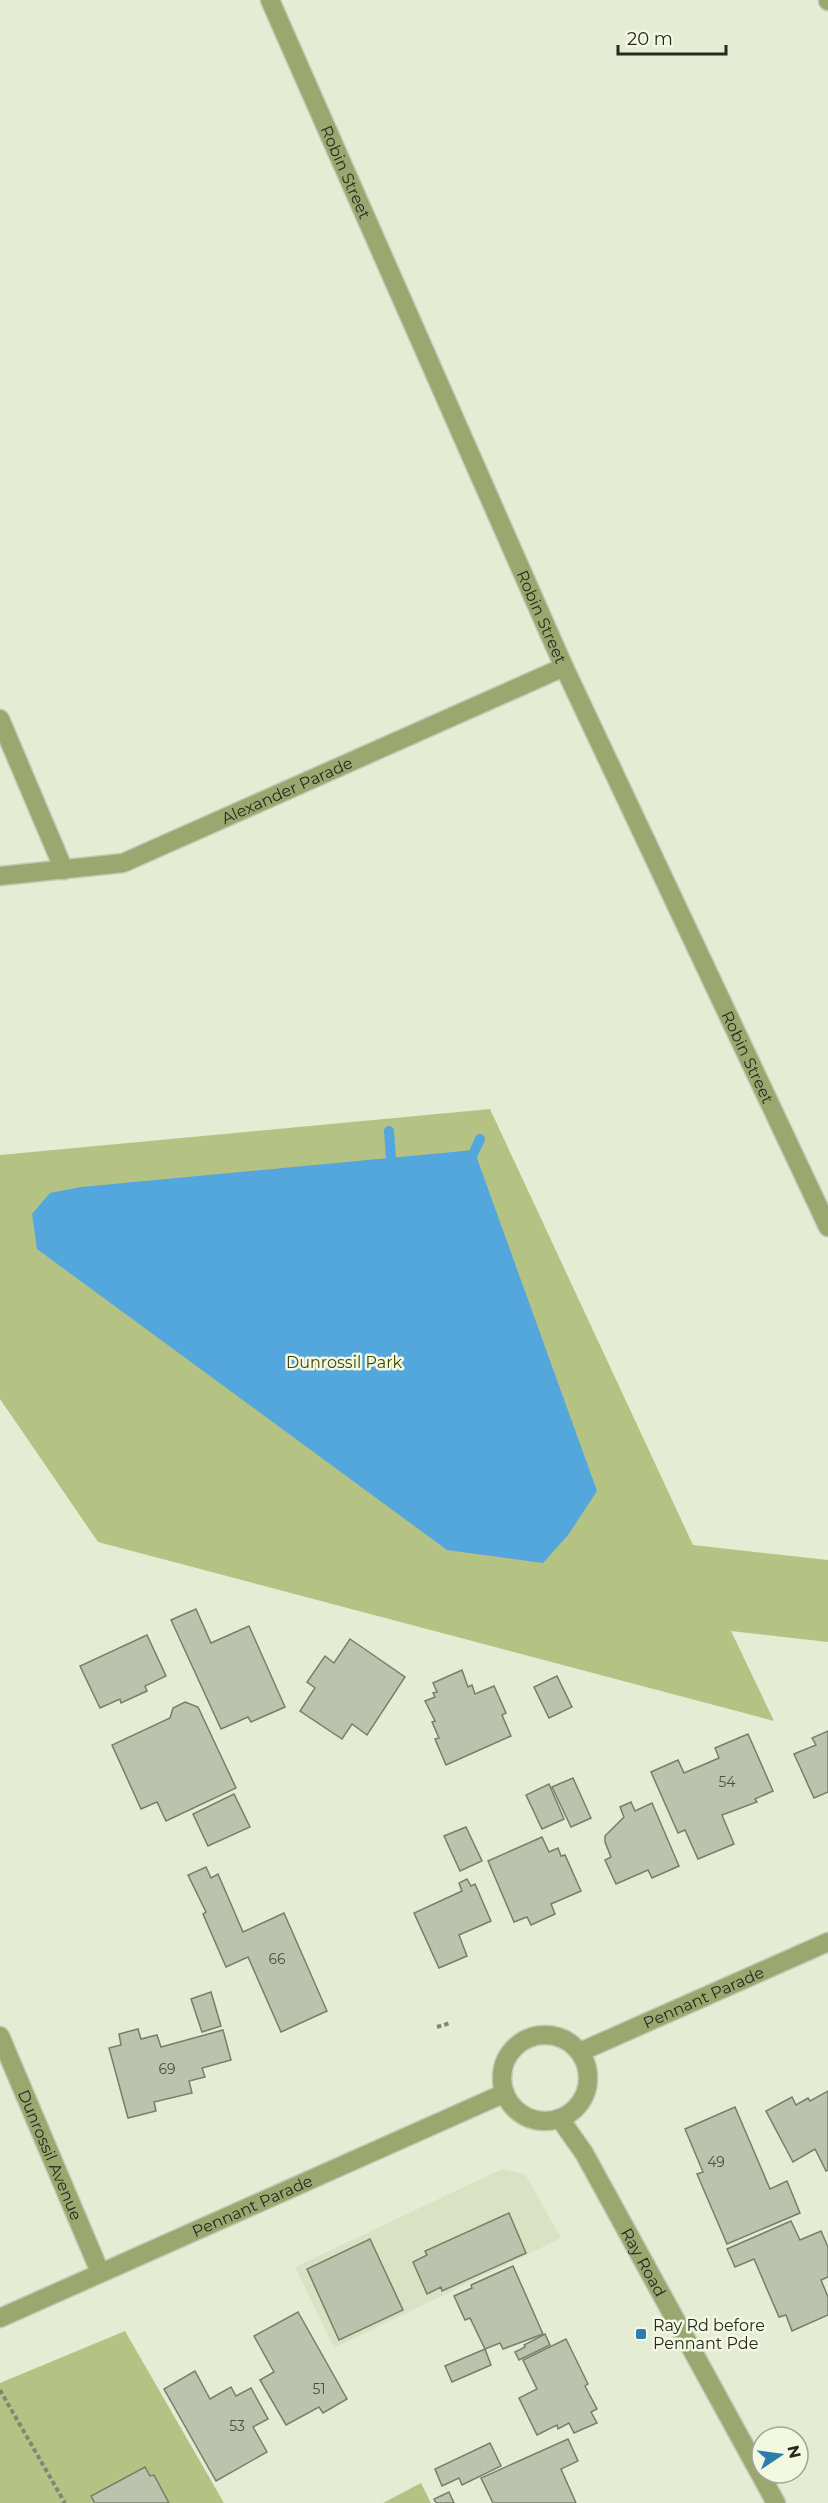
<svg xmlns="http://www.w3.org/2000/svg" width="828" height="2503" viewBox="0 0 828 2503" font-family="Montserrat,sans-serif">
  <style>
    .built { fill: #dae2c3 }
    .green { fill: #b4c283 }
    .water { fill: #53a7dd }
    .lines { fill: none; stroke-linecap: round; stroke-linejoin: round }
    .stream { stroke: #53a7dd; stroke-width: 10 }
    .building { fill: #bcc2ab; stroke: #787e68; stroke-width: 1.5 }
    .minor-casing { stroke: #c3c9b4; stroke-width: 21 }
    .path { stroke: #838777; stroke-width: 4; stroke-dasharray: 4.5 3; stroke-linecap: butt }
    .minor { stroke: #9aa76f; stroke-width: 18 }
    .poi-dot { fill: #2c7eaf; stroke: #f3f9e1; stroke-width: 2 }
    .labels { text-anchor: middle; stroke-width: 5; stroke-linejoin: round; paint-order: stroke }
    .number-label { font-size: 14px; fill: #4c4f44 }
    .street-label { font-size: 16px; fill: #272921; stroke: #f3f9e1 }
    .park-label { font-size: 16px; fill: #3e4905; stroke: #f3f9e1 }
    .poi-label { font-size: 16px; fill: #272921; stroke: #f3f9e1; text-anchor: start }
  </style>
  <rect width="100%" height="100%" fill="#e5ecd4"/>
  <path class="built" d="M502,2169L525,2174L561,2238L334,2348L295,2267Z"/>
  <g class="green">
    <path d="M490,1109L693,1545L828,1560V1642L731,1631L774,1721L98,1542L0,1399V1155Z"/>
    <path d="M125,2331L224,2503H0V2383Z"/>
    <path d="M421,2483L431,2503H383Z"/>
  </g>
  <path class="water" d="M474,1150L597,1491L568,1535L543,1563L447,1550L37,1249L32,1214L50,1193L81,1187Z"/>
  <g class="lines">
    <g class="stream">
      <path d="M389,1131L392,1173"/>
      <path d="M469,1163L480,1139"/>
    </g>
  </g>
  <g class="building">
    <path d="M196,1609L211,1643L249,1626L285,1707L251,1722L248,1717L221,1729L171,1620Z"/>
    <path d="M147,1635L166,1676L145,1686L147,1691L121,1703L120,1699L100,1708L80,1666Z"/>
    <path d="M350,1639L405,1677L367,1735L352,1724L342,1739L300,1711L315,1688L307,1682L325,1656L334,1663Z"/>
    <path d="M462,1670L468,1687L472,1685L475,1694L494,1686L506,1713L502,1715L511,1736L446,1765L435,1739L439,1738L432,1722L435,1721L425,1701L435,1697L433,1693L437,1692L433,1683Z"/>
    <path d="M557,1676L572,1707L549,1718L534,1687Z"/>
    <path d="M185,1702L198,1707L236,1788L166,1821L157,1802L141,1809L112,1745L170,1718L173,1708Z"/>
    <path d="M828,1731V1792L814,1798L794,1754L816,1745L812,1738Z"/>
    <path d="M748,1734L773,1791L755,1799L757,1802L722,1815L734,1844L698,1859L685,1830L678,1833L651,1772L678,1760L684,1773L719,1758L715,1748Z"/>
    <path d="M573,1778L591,1818L571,1827L552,1787Z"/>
    <path d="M549,1784L564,1819L542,1829L526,1795Z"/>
    <path d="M234,1794L250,1827L208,1846L193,1814Z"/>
    <path d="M631,1802L635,1811L652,1803L679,1866L652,1878L648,1870L616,1884L605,1860L611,1857L605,1842V1836L624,1817L620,1807Z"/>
    <path d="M466,1827L482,1861L460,1871L444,1836Z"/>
    <path d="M542,1837L549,1852L558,1848L561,1856L565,1855L581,1891L551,1904L555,1914L531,1925L527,1917L514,1922L488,1861Z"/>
    <path d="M206,1867L211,1878L218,1874L243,1932L284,1913L327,2011L281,2032L248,1957L226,1967L203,1914L206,1912L188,1875Z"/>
    <path d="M467,1879L471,1886L475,1884L491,1921L459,1935L467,1956L439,1968L414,1913L462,1891L459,1883Z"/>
    <path d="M211,1992L221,2026L202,2032L191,1999Z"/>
    <path d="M138,2029L141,2039L157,2035L161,2047L223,2030L231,2060L202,2068L205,2077L189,2081L192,2093L154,2102L156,2111L128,2118L109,2048L121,2045L119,2034Z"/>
    <path d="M828,2091V2170L826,2171L815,2149L793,2162L766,2111L792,2097L796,2105L808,2098L810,2101Z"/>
    <path d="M735,2107L770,2189L787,2181L800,2213L727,2244L697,2174L703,2172L685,2129Z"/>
    <path d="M509,2213L526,2253L442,2291L441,2287L427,2294L413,2262L427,2255L425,2251Z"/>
    <path d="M791,2221L800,2240L821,2231L828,2247V2277L821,2280L828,2297V2315L792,2331L786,2315L779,2317L754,2259L735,2267L727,2249Z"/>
    <path d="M370,2239L403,2310L339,2340L307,2269Z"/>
    <path d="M513,2266L543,2334L503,2349L500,2343L485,2349L470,2318L465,2320L454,2296L472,2288L471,2285Z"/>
    <path d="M298,2312L347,2399L323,2413L319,2407L286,2425L260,2380L274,2372L254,2336Z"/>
    <path d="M545,2334L550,2345L519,2360L515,2352L525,2347L524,2345Z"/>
    <path d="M566,2339L588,2384L585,2386L597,2409L591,2412L597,2423L574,2433L569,2423L558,2429L557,2425L537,2435L519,2398L537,2389L523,2360Z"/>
    <path d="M485,2349L491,2365L452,2382L445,2366Z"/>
    <path d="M195,2371L210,2399L231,2387L236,2396L251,2388L268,2419L253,2427L267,2452L216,2481L164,2389Z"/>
    <path d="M568,2439L578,2461L561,2469L576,2503H493L481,2478Z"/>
    <path d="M490,2443L501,2466L462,2485L459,2478L442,2486L435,2469Z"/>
    <path d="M145,2467L150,2476L154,2475L169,2503H95L91,2496Z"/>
    <path d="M449,2492L454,2503H436L434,2499Z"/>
  </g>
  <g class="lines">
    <g class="minor-casing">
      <g id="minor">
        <path id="s1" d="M270,0L564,667L828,1227"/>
        <path d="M828,0V1"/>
        <path d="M0,719L64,870"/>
        <path id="s2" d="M0,876L123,863L564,667"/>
        <circle cx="545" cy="2078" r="43"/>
        <path id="s3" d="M0,2036L100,2272"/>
        <path id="s4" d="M580,2052L828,1942"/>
        <path id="s5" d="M560,2119L584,2153L776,2503"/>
        <path id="s6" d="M0,2318L505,2093"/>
      </g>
    </g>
    <g class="path">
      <path d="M437,2027L450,2023"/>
      <path d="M0,2390L65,2503"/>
    </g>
    <use href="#minor" class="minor"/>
  </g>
  <rect class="poi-dot" x="635" y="2328" width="12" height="12" rx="3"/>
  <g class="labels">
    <g class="number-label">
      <text x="727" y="1787">54</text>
      <text x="277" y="1964">66</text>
      <text x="167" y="2074">69</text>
      <text x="716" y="2167">49</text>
      <text x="319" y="2394">51</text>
      <text x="237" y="2431">53</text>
    </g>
    <g class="street-label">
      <text dy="6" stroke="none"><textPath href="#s1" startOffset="188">Robin Street</textPath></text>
      <text dy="6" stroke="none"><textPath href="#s1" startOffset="674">Robin Street</textPath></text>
      <text dy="6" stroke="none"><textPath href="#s2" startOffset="303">Alexander Parade</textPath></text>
      <text dy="6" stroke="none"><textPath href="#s1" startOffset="1160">Robin Street</textPath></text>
      <text dy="6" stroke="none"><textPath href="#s4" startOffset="135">Pennant Parade</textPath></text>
      <text dy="6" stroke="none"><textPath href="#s3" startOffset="129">Dunrossil Avenue</textPath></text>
      <text dy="6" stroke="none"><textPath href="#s6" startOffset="276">Pennant Parade</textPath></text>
      <text dy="6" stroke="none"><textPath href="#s5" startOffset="166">Ray Road</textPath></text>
    </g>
    <g class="park-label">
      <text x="344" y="1368">Dunrossil Park</text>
    </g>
    <g class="poi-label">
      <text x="653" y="2331">Ray Rd before<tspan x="653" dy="18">Pennant Pde</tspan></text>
    </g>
  </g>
  <g transform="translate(780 2455) rotate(77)"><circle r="28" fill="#f3f9e1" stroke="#a1a694" stroke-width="1.5"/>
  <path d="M0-4.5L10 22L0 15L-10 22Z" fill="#2c7eaf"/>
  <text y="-9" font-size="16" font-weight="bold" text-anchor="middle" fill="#272921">N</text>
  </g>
  <path d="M618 45v9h108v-9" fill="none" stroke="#272921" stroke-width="3"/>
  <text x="627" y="45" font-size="18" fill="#272921" stroke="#f3f9e1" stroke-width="4.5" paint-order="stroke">20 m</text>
</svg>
